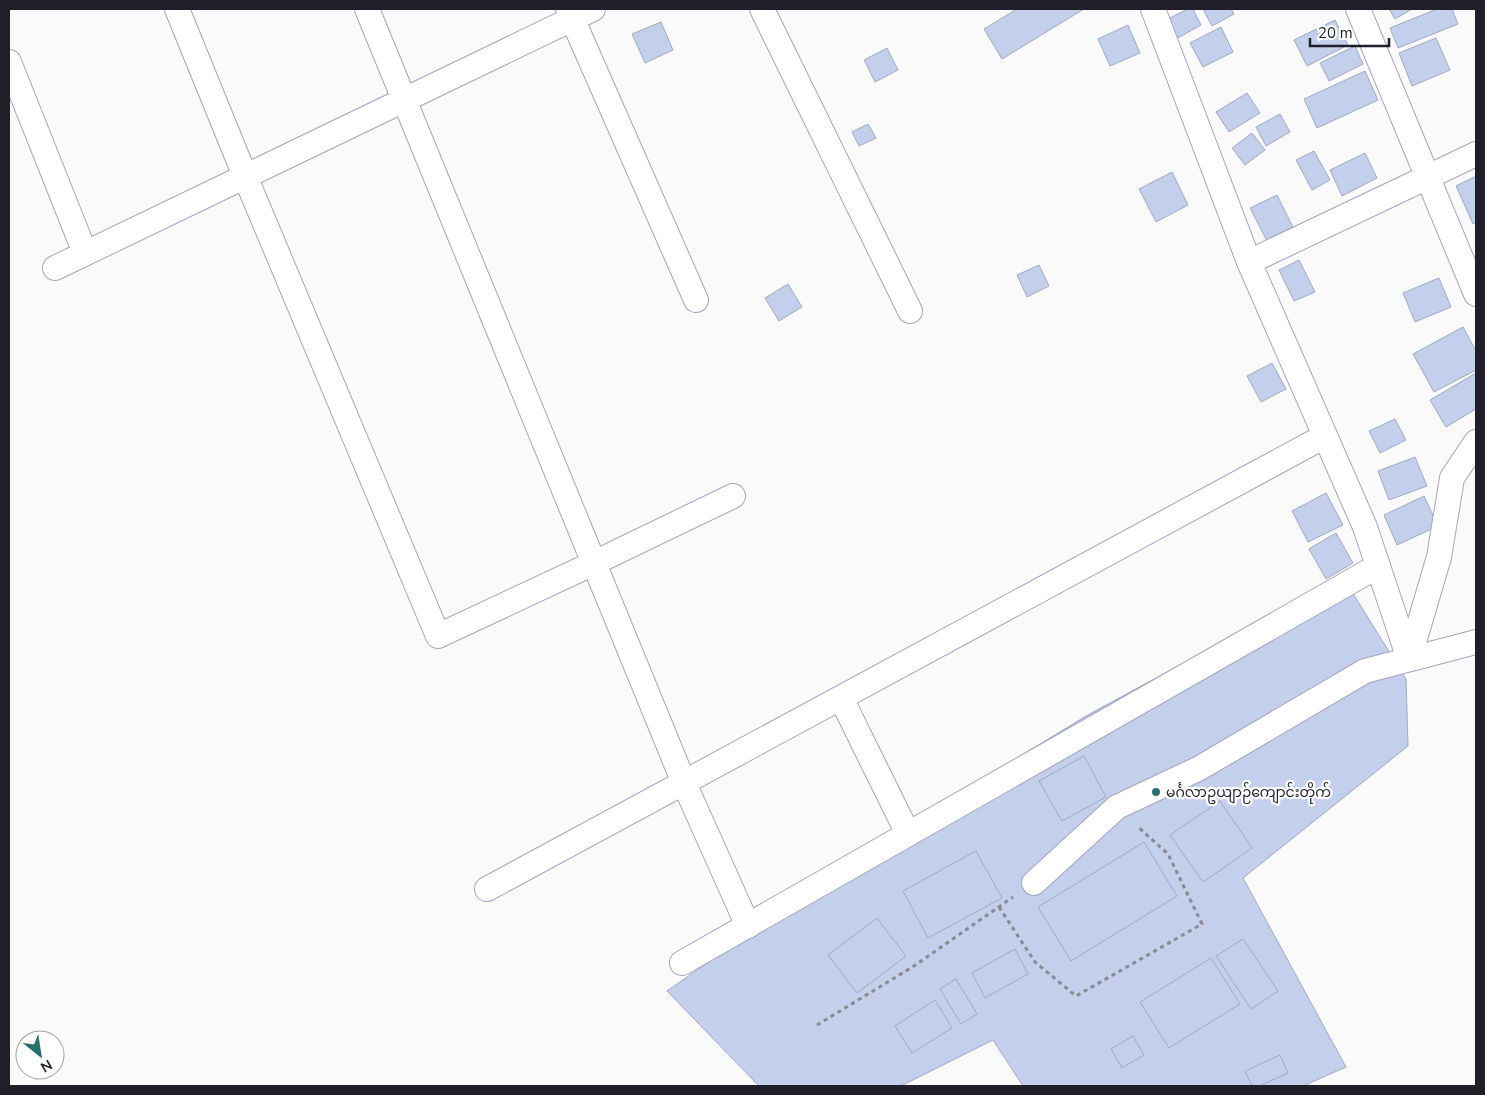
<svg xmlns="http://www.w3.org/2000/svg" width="1485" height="1095" viewBox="0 0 1485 1095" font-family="'Nunito Sans','Noto Sans Myanmar',sans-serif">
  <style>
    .building { fill: #c4cfeb; stroke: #9ea9c4 }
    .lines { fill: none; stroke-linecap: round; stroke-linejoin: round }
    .street-casing { stroke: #a5a4c0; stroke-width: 26 }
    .path { stroke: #89898f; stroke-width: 3; stroke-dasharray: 4 4; stroke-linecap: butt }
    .street { stroke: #fff; stroke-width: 24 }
    .poi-dot { fill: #26706b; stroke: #fff; stroke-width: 2 }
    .labels { text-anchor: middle; stroke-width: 4.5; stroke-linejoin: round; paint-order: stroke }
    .poi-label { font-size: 14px; fill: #1f1e29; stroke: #fff; text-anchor: start }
  </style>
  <rect width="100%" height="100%" fill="#fafafa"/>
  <g class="building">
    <path d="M1017,9H1084L1002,59L984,29Z"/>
    <path d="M1188,9H1193L1201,25L1176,39L1166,20Z"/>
    <path d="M1203,9H1231L1234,14L1212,26Z"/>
    <path d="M1389,9H1412L1395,19Z"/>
    <path d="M1437,9H1452L1458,24L1398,48L1390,28Z"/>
    <path d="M1335,20L1348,45L1307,66L1294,40Z"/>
    <path d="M661,22L673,50L645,63L632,34Z"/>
    <path d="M1128,25L1140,53L1110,66L1098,39Z"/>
    <path d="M1221,27L1233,52L1203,67L1190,43Z"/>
    <path d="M1436,38L1450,70L1412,86L1399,53Z"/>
    <path d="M1355,46L1363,64L1329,81L1320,63Z"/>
    <path d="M887,48L898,70L875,82L864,60Z"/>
    <path d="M1365,71L1378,100L1317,128L1304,99Z"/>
    <path d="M1247,93L1260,113L1229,132L1216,112Z"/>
    <path d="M1280,114L1290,132L1266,146L1256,127Z"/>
    <path d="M868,124L876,138L859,146L852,132Z"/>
    <path d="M1252,133L1265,150L1245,165L1232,148Z"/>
    <path d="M1314,151L1330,180L1312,190L1296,160Z"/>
    <path d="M1365,153L1377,178L1342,196L1330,170Z"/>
    <path d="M1172,172L1188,205L1156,222L1139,189Z"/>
    <path d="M1476,176V222L1473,224L1456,186Z"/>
    <path d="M1277,195L1293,227L1267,241L1250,208Z"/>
    <path d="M1299,260L1315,292L1294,301L1279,270Z"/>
    <path d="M1039,265L1049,286L1027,297L1017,275Z"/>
    <path d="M1439,278L1451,307L1415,322L1403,293Z"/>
    <path d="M788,284L802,307L779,321L765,298Z"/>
    <path d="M1463,327L1476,351V370L1434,392L1413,354Z"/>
    <path d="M1272,363L1286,389L1261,402L1247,376Z"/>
    <path d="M1476,373V409L1446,427L1430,400Z"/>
    <path d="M1395,419L1406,440L1380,453L1369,431Z"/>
    <path d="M1415,457L1427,486L1389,500L1378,471Z"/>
    <path d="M1326,493L1343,525L1308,542L1292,511Z"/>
    <path d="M1424,496L1438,526L1397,545L1384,515Z"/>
    <path d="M1336,533L1353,563L1326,579L1309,549Z"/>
    <path d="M1349,587L1406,679L1408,746L1243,878L1346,1067L1303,1086H1023L993,1040L901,1086H759L667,991L886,838L1086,716L1285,608Z"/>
    <path d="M1084,756L1106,797L1062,821L1039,781Z"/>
    <path d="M1220,801L1252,848L1203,882L1170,835Z"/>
    <path d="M1144,842L1177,896L1071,961L1038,907Z"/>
    <path d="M976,851L1002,898L928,938L903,891Z"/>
    <path d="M877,918L906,956L857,993L828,955Z"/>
    <path d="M1243,939L1278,991L1251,1009L1216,956Z"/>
    <path d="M1015,949L1028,974L985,998L972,973Z"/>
    <path d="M1211,958L1240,1004L1169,1048L1140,1002Z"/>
    <path d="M956,979L977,1014L961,1024L940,989Z"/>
    <path d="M935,1000L952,1028L912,1053L895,1026Z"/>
    <path d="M1133,1036L1144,1055L1122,1068L1111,1049Z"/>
    <path d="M1280,1055L1288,1073L1259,1086H1252L1245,1071Z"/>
  </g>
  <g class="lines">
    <g class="street-casing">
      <g id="street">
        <path d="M177,9L245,176L438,636L594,563L733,496"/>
        <path d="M367,9L684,783L748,926"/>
        <path d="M568,9L696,300"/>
        <path d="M762,9L910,311"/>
        <path d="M1153,9L1249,262L1365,527L1409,659"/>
        <path d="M1358,9L1476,294"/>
        <path d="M9,62L85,253"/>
        <path d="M1249,262L1476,154"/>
        <path d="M55,268L593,9"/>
        <path d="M1409,659L1439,557L1452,478L1476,442"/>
        <path d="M841,698L908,834"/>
        <path d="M1034,883L1117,807L1198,769L1365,671L1476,642"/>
        <path d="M487,889L1325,436"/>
        <path d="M682,963L1378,566"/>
      </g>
    </g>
    <g class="path">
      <path d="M999,907L1035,962L1076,996L1202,924L1168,854L1137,826"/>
      <path d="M817,1025L914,966L1013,897"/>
    </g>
    <use href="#street" class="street"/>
  </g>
  <circle class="poi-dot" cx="1156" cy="792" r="5"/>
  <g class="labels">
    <g class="poi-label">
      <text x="1166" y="797">မင်္ဂလာဥယျာဉ်ကျောင်းတိုက်</text>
    </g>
  </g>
  <rect width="1485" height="1095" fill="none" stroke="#1f1e29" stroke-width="20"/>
  <g transform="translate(40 1055) rotate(150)"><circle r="24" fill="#ffffff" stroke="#a5a5a9"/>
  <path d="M0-4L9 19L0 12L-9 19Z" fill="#26706b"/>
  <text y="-8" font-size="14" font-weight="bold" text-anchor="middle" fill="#1f1e29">N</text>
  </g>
  <path d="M1310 38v8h79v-8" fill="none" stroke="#1f1e29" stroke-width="2.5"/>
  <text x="1318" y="38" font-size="15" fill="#1f1e29" stroke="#ffffff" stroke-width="4" paint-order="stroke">20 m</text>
</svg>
